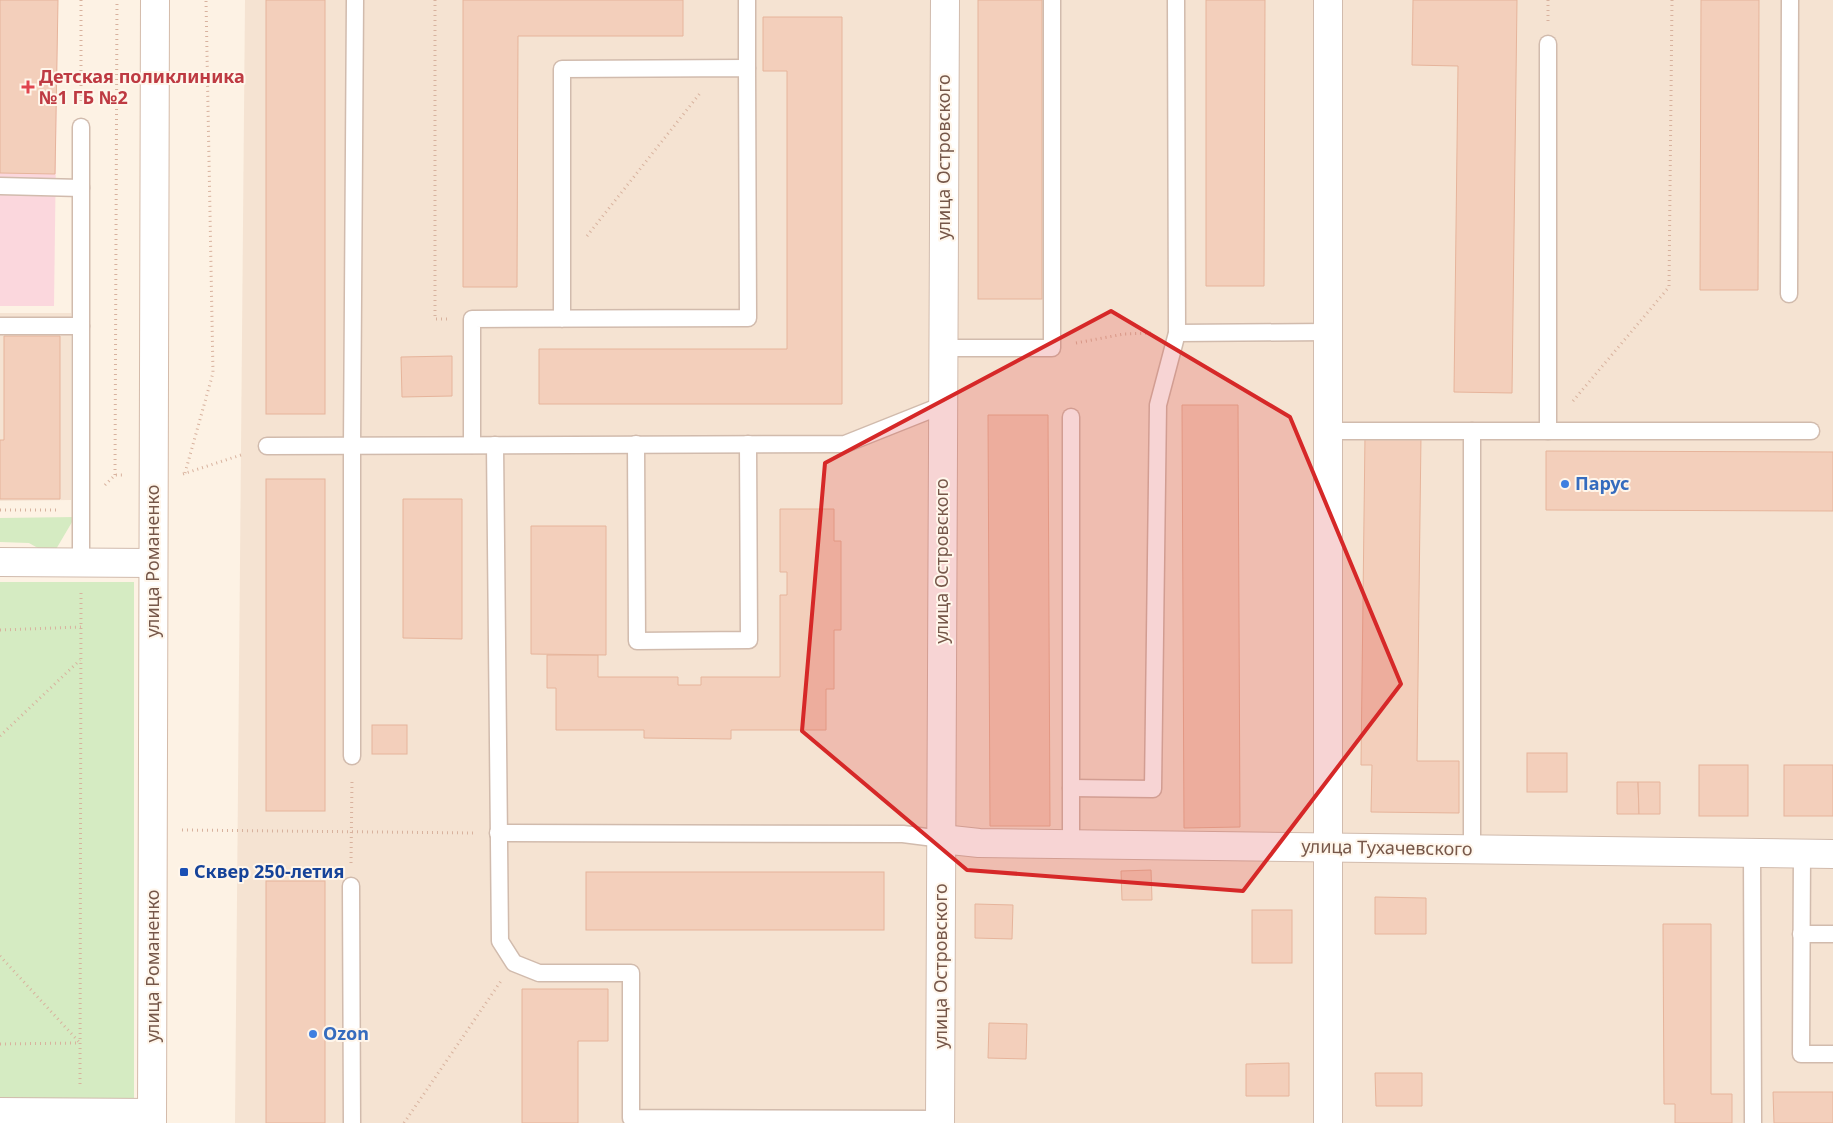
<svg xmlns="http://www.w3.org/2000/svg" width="1833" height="1123" viewBox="0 0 1833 1123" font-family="'Noto Sans',sans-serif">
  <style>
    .residential { fill: #f5e3d2 }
    .medical { fill: #fbd7dd }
    .green { fill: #d5ebc2 }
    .building { fill: #f3cfbb; stroke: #e6b49b }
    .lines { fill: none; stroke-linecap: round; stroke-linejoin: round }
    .lane-casing { stroke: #d1bbad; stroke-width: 19 }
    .street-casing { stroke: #d1bbad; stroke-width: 30 }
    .secondary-casing { stroke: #d4bbaa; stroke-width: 30 }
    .path { stroke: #d8b29e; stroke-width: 3; stroke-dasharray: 1 4; stroke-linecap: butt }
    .lane { stroke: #fff; stroke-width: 16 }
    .street { stroke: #fff; stroke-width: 28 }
    .secondary { stroke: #fff; stroke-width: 28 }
    .marked { fill: #d62828; fill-opacity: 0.2; stroke: #d62828; stroke-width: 4; stroke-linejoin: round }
    .health-dot { fill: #e0444e; stroke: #fff6eb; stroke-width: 2 }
    .shop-dot { fill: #3f7fe0; stroke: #fff6eb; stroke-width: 2 }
    .transit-dot { fill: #1a4fb4; stroke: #fff6eb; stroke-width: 2 }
    .labels { text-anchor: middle; stroke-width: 4; stroke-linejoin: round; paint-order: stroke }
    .health-label { font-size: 18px; font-weight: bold; fill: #be3a42; stroke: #fff6eb; text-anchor: start }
    .street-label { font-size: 18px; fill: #765749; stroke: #fff6eb }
    .shop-label { font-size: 18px; font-weight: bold; fill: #366cbe; stroke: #fff6eb; text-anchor: start }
    .transit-label { font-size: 18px; font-weight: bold; fill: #164399; stroke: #fff6eb; text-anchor: start }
  </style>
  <rect width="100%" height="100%" fill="#fdf2e4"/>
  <g class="residential">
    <path d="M245,0H1833V1123H235Z"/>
    <path d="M0,313H71V500L0,501Z"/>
  </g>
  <path class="medical" d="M0,0H58L54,306H0Z"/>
  <g class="green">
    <path d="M75,517L52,556L29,543L0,542V518Z"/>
    <path d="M0,582H134V1098H53L38,1123H0Z"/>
  </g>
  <g class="building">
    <path d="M0,0H58L55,174L0,173Z"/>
    <rect x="266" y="0" width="59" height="414"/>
    <path d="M463,0H683V36H518L517,287H463Z"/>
    <rect x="978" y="0" width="64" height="299"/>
    <path d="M1206,0H1265L1264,286H1206Z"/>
    <path d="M1413,0H1517L1512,393L1454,392L1458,66L1412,65Z"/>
    <path d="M1701,0H1759L1758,290H1700Z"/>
    <path d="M763,17H842V404H539V349H787V71H763Z"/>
    <path d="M4,336H60V499H0V440H4Z"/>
    <path d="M452,356V396L402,397L401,357Z"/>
    <path d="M1182,405H1238L1240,827L1184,828Z"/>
    <path d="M988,415H1048L1050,826H990Z"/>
    <path d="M1365,435H1421L1417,761H1459V813L1371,812L1372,765H1361Z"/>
    <path d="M1546,451L1833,452V511L1546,510Z"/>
    <rect x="266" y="479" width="59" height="332"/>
    <path d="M403,499H462V639L403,638Z"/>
    <path d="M780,509H834V541H841V630H834V689H826V730H731V739L644,738V730H556V688H547V655H598V677H678V685H701V677H780V595H787V572H780Z"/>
    <path d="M531,526H606V655L531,654Z"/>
    <rect x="372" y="725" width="35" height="29"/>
    <rect x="1527" y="753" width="40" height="39"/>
    <rect x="1699" y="765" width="49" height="51"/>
    <rect x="1784" y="765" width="49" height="51"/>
    <path d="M1617,782H1638L1639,814H1617Z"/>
    <path d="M1638,782H1660V814H1639Z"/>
    <path d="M1151,870L1152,900H1122L1121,871Z"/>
    <rect x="586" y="872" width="298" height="58"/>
    <rect x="266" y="881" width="59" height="242"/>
    <path d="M1375,897L1426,898V934H1375Z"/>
    <path d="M975,904L1013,905L1012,939L975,938Z"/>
    <rect x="1252" y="910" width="40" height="53"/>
    <path d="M1663,924H1711V1094H1732V1123H1675V1104H1664Z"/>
    <path d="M522,989H608V1041H578V1123H522Z"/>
    <path d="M989,1023L1027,1024L1026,1059L988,1058Z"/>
    <path d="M1289,1063V1096H1246V1064Z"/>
    <path d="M1375,1073H1422V1106H1376Z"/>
    <path d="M1773,1092H1833V1123H1774Z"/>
  </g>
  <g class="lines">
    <g class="lane-casing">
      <g id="lane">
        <path d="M1548,44V431"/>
        <path d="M747,68V0"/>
        <path d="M81,127V562"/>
        <path d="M0,186L81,188"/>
        <path d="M1789,294L1790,0"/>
        <path d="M0,326H81"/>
        <path d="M1177,333L1328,332"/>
        <path d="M943,348H1052V0"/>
        <path d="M1328,431H1811"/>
        <path d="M1472,431V849"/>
        <path d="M636,444L637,641L749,640L748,444"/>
        <path d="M472,445V319L748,318L747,68L562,69V319"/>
        <path d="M495,445L500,941L514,963L539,973H631V1118L940,1119"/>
        <path d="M267,446L845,444L943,405"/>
        <path d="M352,756V446L355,0"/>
        <path d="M1071,788L1153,789L1158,405L1177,333L1176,0"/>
        <path d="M498,833L903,834L942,839"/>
        <path d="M1071,844V417"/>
        <path d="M1752,852L1753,1123"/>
        <path d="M1802,853L1801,1054H1833"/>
        <path d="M351,886L352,1123"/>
        <path d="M1801,934H1833"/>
      </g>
    </g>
    <g class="street-casing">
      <g id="street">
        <path d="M1328,0V1123"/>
        <path d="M0,562L153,563"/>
        <path d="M942,839L979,843L1833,854"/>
        <path d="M0,1112L152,1113"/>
        <path d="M940,1123L945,0"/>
      </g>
    </g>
    <g class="secondary-casing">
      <path id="secondary" d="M152,1123L155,0"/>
    </g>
    <g class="path">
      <path d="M81,0V104"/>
      <path d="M435,0V319H448"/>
      <path d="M1548,0V21"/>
      <path d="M587,236L701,92"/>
      <path d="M1076,343L1124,334L1151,333"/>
      <path d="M1573,401L1669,287L1672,0"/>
      <path d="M185,473L213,373L206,0"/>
      <path d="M183,474L244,454"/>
      <path d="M115,475L117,0"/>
      <path d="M105,485L115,475H125"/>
      <path d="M0,510H57"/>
      <path d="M0,630L81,627"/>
      <path d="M0,736L80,660"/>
      <path d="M182,830L475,833"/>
      <path d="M351,863L352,779"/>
      <path d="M0,956L80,1043"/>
      <path d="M0,1044L79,1043"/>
      <path d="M80,1084L81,592"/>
      <path d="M404,1123L501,981"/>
    </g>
    <use href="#lane" class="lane"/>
    <use href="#street" class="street"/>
    <use href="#secondary" class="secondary"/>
  </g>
  <path class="marked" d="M1111,311L1290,417L1401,684L1243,891L967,870L802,731L825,463Z"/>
  <path class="health-dot" d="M25.5 79.5h5v5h5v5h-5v5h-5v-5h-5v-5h5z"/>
  <g class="shop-dot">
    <circle cx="1565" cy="484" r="5"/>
    <circle cx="313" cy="1034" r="5"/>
  </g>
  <rect class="transit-dot" x="179" y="867" width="10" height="10" rx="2.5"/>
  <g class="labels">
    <g class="health-label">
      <text x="39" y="83">Детская поликлиника<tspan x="39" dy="21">№1 ГБ №2</tspan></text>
    </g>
    <g class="street-label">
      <text transform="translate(944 157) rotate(-90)" y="6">улица Островского</text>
      <text transform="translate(153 561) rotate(-90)" y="6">улица Романенко</text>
      <text transform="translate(942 561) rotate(-90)" y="6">улица Островского</text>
      <text transform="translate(1387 848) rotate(1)" y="6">улица Тухачевского</text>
      <text transform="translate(153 966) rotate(-90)" y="6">улица Романенко</text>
      <text transform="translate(941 966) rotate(-90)" y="6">улица Островского</text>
    </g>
    <g class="shop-label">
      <text x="1575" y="490">Парус</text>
      <text x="323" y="1040">Ozon</text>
    </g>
    <g class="transit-label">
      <text x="194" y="878">Сквер 250-летия</text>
    </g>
  </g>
</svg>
